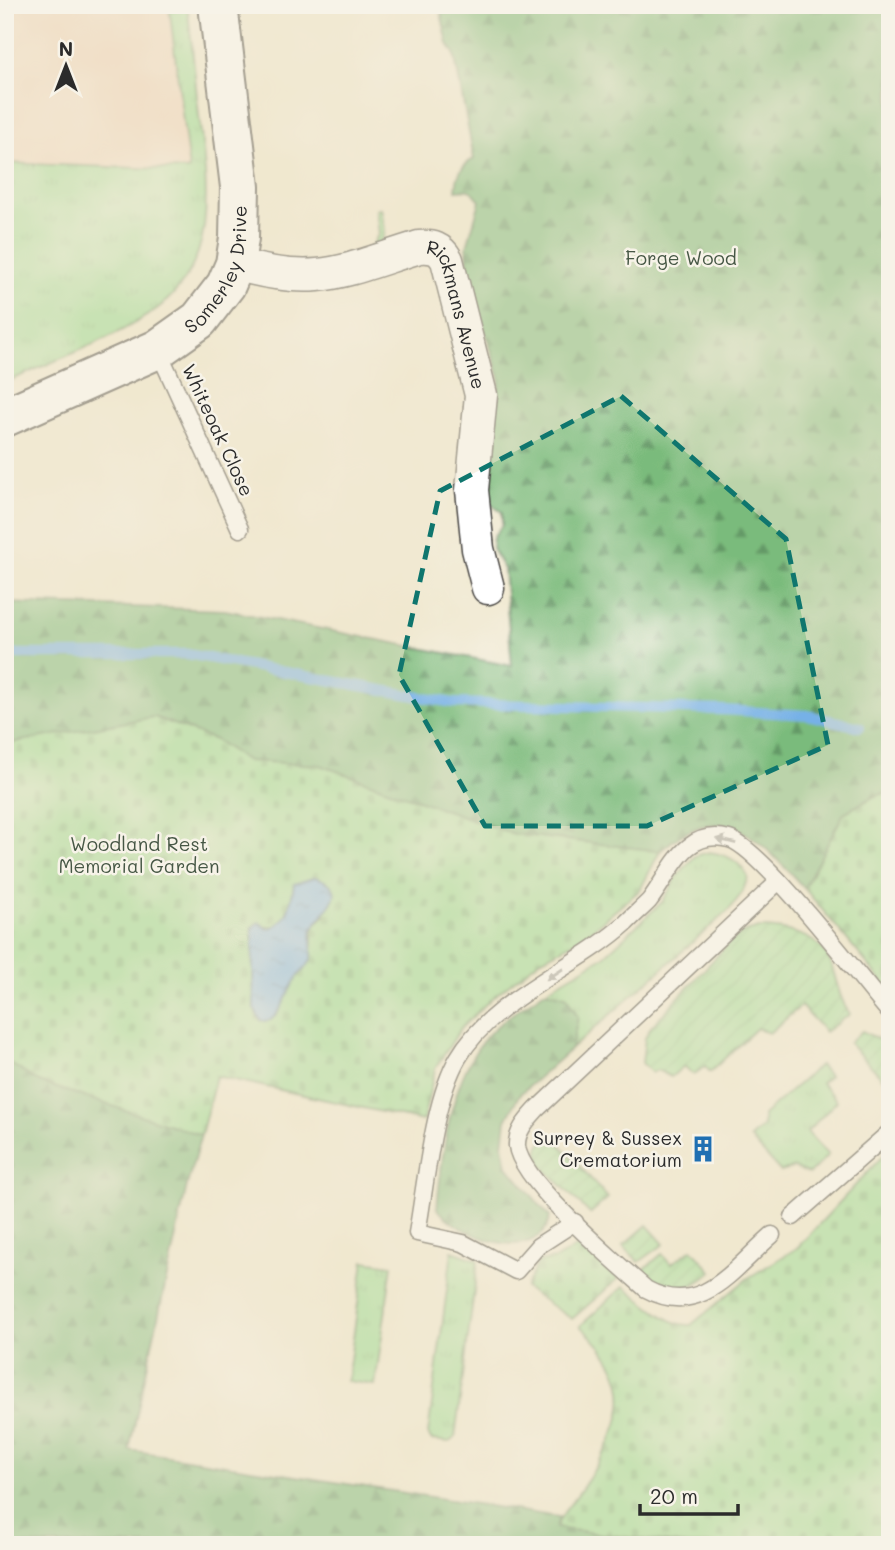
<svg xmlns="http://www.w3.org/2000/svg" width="895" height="1550" viewBox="0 0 895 1550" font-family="Mali,sans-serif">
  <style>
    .built { fill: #f1d5bd }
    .grass { fill: url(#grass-tufts); stroke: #62835e; stroke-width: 2 }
    .forest { fill: url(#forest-firs); stroke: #527354; stroke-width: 2 }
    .cemetery { fill: url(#cemetery-stones); stroke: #62835e; stroke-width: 2; fill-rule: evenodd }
    .garden { fill: url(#garden-furrows); stroke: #62835e; stroke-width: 2 }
    .water { fill: url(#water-ripples); stroke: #506e89; stroke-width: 2 }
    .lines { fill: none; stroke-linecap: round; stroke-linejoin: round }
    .stream { stroke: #76b1e7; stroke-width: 10 }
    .service-casing { stroke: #494744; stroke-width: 19 }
    .minor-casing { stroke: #494744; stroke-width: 35 }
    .tertiary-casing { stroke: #494744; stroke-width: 42 }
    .service { stroke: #fff; stroke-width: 16 }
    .minor { stroke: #fff; stroke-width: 32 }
    .tertiary { stroke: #fff; stroke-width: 38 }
    .oneway { fill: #a0a0a0 }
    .marked { fill: none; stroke: #0f766e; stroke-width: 5; stroke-dasharray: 14 9; stroke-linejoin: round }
    .labels { text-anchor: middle; stroke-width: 5; stroke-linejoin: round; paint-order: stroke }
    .park-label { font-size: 19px; fill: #465745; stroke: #f7f3e8 }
    .street-label { font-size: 19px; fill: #2b2b2b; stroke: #f7f3e8 }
    .poi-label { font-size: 19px; fill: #2b2b2b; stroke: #f7f3e8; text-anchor: end }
  </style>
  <defs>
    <pattern id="grass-tufts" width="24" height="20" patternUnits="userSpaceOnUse" patternTransform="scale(1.75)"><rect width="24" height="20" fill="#98db92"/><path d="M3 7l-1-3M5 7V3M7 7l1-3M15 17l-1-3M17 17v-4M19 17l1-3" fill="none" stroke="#83bc7e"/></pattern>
    <pattern id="forest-firs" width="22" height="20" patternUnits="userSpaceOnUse" patternTransform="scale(1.75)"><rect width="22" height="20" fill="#7abb7c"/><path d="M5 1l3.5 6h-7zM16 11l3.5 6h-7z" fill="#649866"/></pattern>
    <pattern id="cemetery-stones" width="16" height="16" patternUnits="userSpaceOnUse" patternTransform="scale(1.75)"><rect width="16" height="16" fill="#98db92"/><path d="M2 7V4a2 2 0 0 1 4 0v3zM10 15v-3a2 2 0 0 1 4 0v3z" fill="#83bc7e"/></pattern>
    <pattern id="garden-furrows" width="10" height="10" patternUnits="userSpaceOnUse" patternTransform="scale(1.75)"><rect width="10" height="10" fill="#98db92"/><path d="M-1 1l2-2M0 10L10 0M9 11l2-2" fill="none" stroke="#83bc7e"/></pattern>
    <pattern id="water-ripples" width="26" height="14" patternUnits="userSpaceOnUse" patternTransform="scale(1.75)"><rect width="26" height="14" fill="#76b1e7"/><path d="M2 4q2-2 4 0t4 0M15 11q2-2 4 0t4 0" fill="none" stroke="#6190bb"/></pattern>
  </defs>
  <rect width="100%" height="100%" fill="#f7f3e8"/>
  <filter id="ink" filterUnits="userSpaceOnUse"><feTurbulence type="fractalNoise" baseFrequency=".0143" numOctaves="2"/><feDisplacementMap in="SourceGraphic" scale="14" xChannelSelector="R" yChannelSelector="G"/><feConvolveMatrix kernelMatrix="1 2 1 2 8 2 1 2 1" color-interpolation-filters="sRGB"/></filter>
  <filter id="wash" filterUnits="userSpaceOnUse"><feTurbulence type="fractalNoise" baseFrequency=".00686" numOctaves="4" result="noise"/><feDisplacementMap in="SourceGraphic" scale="28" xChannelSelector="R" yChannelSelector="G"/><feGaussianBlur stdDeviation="1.57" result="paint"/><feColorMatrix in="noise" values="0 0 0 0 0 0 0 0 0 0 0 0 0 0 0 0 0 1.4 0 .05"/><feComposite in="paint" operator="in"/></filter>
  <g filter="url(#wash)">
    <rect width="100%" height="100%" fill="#f0e8cf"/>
    <path class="built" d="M5,5H169L189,170L5,163Z"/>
    <g class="grass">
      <path d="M169,5H187C192,42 195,79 199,116C207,184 220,261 158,308C118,338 52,361 5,383V163L189,170Z"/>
      <path d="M381,208L385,231L381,244L372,246L379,233L376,210Z"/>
      <path d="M709,852C728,855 739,860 748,877L742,893L728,911L571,1049L578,1017L566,996L545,991L603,957L663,901L678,875L695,856Z"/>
      <path d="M820,1065L829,1076L821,1083L837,1101L807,1132L828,1155L809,1174L794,1167L781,1172L750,1138L763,1126V1115Z"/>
      <path d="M452,1251L478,1260L455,1438L449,1442L431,1440L428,1434Z"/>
      <path d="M364,1261L392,1265L375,1385L347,1381Z"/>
    </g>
    <g class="forest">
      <path d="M458,5H890V792L874,796L844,813L804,888C758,839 725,794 660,851L513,834L320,765L247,761L215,740L154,717L5,744V603L225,610L512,666L504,569L492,549L493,538L502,525V512L486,501L490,431L500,379L468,275L467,246L480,201C473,190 469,188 456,190C457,176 460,166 474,159L454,53L448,44L441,13L458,9Z"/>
      <path d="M545,991L566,996L578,1017L571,1049L519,1095L506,1120L503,1145L507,1166L550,1217C538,1268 458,1236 437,1208C442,1154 449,1087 482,1042C498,1021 524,1006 545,991Z"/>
      <path d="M5,1060L40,1082L201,1135L187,1185L129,1450L559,1517L556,1528L686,1545H5Z"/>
    </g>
    <g class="cemetery">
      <path d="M154,717L215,740L247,761L320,765L513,834L660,851L640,890L582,938L540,960L493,997L461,1028L435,1069L423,1121L216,1076L201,1135L39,1082L5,1060V744ZM290,903L326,915C303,931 317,940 310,960C308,968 300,972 296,978C289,989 283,1002 277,1014L254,1008L252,928L276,926L285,918Z"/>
      <path d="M890,792V991L804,888L844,813L875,796Z"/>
      <path d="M890,1148V1545H686L556,1528C561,1512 574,1501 583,1487C625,1424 644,1383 580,1326L624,1286C641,1299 669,1327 691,1325L748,1278L797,1248Z"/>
      <path d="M576,1247L582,1248L618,1279L572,1319L525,1288L538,1262L556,1259Z"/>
    </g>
    <g class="garden">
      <path d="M759,928C781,928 817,934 828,957C837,976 837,996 850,1014L825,1032L801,1006L769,1033L757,1028L710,1072L705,1066L694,1075L684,1066L671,1077L657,1070L652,1073L642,1063L645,1038L651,1027L729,943L742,933Z"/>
      <path d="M862,1031L890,1045V1086L849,1043Z"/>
      <path d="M550,1133L608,1198L590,1214L542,1166C535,1152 539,1144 550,1133Z"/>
      <path d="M647,1225L664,1244L639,1262L623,1246Z"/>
      <path d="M692,1249L712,1271C690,1293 663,1295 643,1270L662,1254L671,1264Z"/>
    </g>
    <path class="water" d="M315,877C358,890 318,914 312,930C309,939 313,948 312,957C310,966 301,971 296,979C288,990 283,1012 270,1020C266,1022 264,1021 260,1020L254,1008L252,928L259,922L268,929C289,923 291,902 294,884Z"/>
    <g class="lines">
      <path class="stream" d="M5,654H187L453,703L723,710L807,715L860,727"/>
    </g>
  </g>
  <g filter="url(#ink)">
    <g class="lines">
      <g class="service-casing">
        <g id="service">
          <path d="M158,350L240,529"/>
          <path d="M793,1217L890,1132"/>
          <path d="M575,1222L538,1246L516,1271L463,1243L417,1233C426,1183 433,1101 458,1058C493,998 575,969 626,923C633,916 642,908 649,901C671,873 684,827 729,839C762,848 862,981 890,1013"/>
          <path d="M772,1235C733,1269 701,1319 646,1289C618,1264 520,1181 517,1146C516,1131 528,1119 537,1109L779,881"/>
        </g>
      </g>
      <g class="minor-casing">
        <g id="minor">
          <path id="s1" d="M235,264C317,288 342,271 419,247C433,246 440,248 447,260L481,395L472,490L478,549L488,588"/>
        </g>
      </g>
      <g class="tertiary-casing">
        <g id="tertiary">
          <path id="s2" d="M5,417L158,349L199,320L226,285L235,264L239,238L240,187L218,5"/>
        </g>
      </g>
      <use href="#service" class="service"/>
      <use href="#minor" class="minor"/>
      <use href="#tertiary" class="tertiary"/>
    </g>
    <defs><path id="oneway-solid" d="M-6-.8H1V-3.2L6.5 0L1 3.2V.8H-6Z" transform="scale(1.75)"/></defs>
    <g class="oneway">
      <use href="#oneway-solid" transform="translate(726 841) rotate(-166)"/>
      <use href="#oneway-solid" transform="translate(555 974) rotate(147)"/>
    </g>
  </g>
  <path d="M0 0H895V1550H0ZM621,396L786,539L828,745L647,826H485L399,675L440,491Z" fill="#f0e8cf" fill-opacity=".55" fill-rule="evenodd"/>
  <path class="marked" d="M621,396L786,539L828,745L647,826H485L399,675L440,491Z"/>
  <defs>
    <g id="building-bare" transform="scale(2.1)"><path d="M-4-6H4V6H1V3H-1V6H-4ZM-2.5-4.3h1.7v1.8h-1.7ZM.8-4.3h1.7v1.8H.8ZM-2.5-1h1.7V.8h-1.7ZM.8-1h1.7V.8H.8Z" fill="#1f6fb2" stroke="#f7f3e8" stroke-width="2.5" paint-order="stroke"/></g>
  </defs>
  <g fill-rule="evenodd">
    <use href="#building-bare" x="703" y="1149"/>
  </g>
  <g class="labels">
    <g class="park-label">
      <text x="681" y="265">Forge Wood</text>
      <text x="139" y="851">Woodland Rest<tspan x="139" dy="22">Memorial Garden</tspan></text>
    </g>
    <g class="street-label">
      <text dy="7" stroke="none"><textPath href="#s2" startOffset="273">Somerley Drive</textPath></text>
      <text dy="7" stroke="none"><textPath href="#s1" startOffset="276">Rickmans Avenue</textPath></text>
      <text transform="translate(218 430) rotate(65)" y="7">Whiteoak Close</text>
    </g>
    <g class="poi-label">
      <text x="682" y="1145">Surrey &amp; Sussex<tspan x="682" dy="22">Crematorium</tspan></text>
    </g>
  </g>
  <rect width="895" height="1550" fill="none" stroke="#f7f3e8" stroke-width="28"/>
  <g transform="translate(66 66)" stroke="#f7f3e8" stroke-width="5" paint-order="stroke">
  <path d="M0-5L12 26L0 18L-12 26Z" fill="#2b2b2b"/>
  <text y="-10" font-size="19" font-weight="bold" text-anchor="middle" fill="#2b2b2b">N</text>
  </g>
  <path d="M640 1504v10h98v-10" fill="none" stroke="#2b2b2b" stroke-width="3.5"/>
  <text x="650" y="1504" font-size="21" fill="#2b2b2b" stroke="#f7f3e8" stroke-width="5" paint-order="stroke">20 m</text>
</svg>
